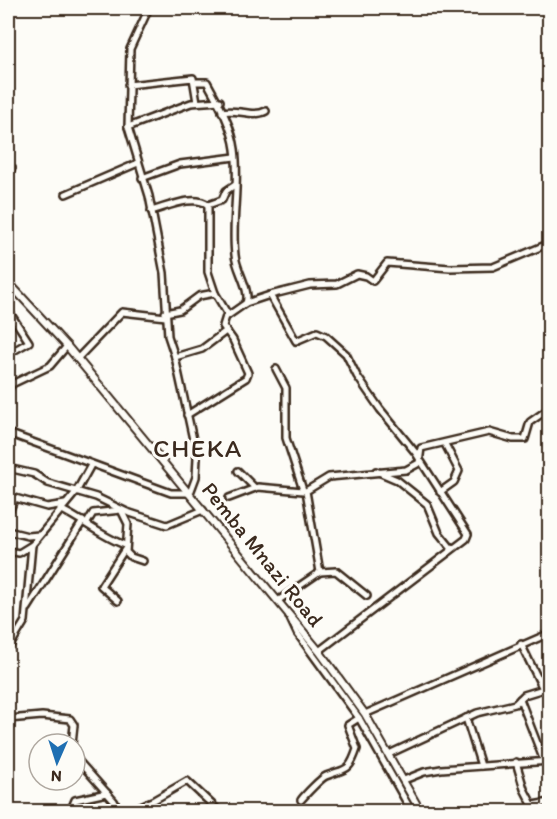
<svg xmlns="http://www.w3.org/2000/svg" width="557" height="819" viewBox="0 0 557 819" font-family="Itim,sans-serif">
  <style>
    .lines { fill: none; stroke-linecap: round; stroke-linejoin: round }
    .minor-casing { stroke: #3b2a1e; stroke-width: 10 }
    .major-casing { stroke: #3b2a1e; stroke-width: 10 }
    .minor { stroke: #fdfcf7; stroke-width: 5 }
    .major { stroke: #fdfcf7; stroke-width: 6 }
    .labels { text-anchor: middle; stroke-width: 6; stroke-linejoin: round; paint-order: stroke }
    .street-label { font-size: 22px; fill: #3b2a1e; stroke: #fdfcf7 }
    .quarter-label { font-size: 26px; letter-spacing: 1.5px; fill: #3b2a1e; stroke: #fdfcf7 }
  </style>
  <rect width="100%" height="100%" fill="#fdfcf7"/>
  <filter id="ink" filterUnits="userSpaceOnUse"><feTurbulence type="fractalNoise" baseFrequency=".0167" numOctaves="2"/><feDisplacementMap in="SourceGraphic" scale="12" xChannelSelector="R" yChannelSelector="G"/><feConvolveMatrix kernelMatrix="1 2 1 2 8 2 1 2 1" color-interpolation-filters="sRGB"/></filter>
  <g filter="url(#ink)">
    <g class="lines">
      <g class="minor-casing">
        <g id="minor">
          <path d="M195,82H207C218,102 232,126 235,149C240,184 231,220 235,255C236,270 251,290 246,303L226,317"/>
          <path d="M128,85L193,78L197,102"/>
          <path d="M222,112C236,108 253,118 266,111"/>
          <path d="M128,127L191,103L220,101"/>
          <path d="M8,172L12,168"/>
          <path d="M142,178L180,164L235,157"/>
          <path d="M66,194L138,163"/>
          <path d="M151,211C167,207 194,194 208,205"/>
          <path d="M215,293L208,272V205L222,200L226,191L235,185"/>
          <path d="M270,295L310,285L337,284L357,274L366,276L373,281L387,263L450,268L493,267L550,243"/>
          <path d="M246,303L270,295L296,341L317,332L326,336L346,354L357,376L380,409L415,452L468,534L466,539L319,651"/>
          <path d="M8,310L29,342L8,354"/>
          <path d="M165,313L180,310L199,296L215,293L227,313L223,326L233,340L248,373L246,378L187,415"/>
          <path d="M175,357L202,349L226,331"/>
          <path d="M77,359L122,312L166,317"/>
          <path d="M276,369L286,388V438L303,490"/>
          <path d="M8,390L12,384L50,366L67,346"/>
          <path d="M8,433L171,493H190L196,477L197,458L175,357L168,336L164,273L149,196L128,127L130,49L149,8"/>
          <path d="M8,468L34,474L48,483L96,497L127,512L167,525L203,510"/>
          <path d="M238,471L255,488"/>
          <path d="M376,471L397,480L427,504L439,533L452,549"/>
          <path d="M440,492L454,482L459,471L445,444"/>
          <path d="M229,498L258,487L303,491"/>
          <path d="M8,501L15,498L47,507L65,504"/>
          <path d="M60,509C83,520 102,537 125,545"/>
          <path d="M8,514L15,498"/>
          <path d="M87,523L93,513L121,510L128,524L126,552L131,557L143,561"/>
          <path d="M8,531L28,536L39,535"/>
          <path d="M8,551L19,553L32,545"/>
          <path d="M320,572L336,571L367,596"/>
          <path d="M279,600L320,572L306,491L329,477L406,470L419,463L421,448L489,432L513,439H525L530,422L550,408"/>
          <path d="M118,601L101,586L125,549"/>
          <path d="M28,608L83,521"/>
          <path d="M289,616L297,633L359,718L412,812"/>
          <path d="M521,644L543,689"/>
          <path d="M8,649L25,621L32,545L76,492L91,465"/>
          <path d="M520,699L544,761"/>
          <path d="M365,714L550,633"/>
          <path d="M466,718L481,766"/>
          <path d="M8,719L42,716L70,719L74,725L72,744"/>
          <path d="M389,754L477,713L515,704L524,695L550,687"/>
          <path d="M75,757L114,801L120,812"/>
          <path d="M516,762L524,789L536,812"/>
          <path d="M404,780L424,772L441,769L550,761"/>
          <path d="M301,800C305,795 321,778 326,776C346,768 349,773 357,749L348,725L359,718"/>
          <path d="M533,805L550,802"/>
          <path d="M70,812L75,800L107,793"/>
          <path d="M127,812L154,800L187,781L220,812"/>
        </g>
      </g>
      <g class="major-casing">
        <path id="major" d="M8,282L67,346L319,651L365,714L421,812"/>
      </g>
      <use href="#minor" class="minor"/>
      <use href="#major" class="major"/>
    </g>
  </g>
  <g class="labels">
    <g class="street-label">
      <text transform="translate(263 554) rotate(51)" y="8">Pemba Mnazi Road</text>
    </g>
    <g class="quarter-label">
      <text x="198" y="457">CHEKA</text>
    </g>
  </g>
  <rect width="557" height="819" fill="none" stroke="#fdfcf7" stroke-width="30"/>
  <rect x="15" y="15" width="527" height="789" fill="none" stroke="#3b2a1e" stroke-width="2" filter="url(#ink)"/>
  <g transform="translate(57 762) rotate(183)"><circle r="28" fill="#fdfcf7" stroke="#afa8a0" stroke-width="1.5"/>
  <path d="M0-4.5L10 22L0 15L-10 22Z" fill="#1f6fb2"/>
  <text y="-9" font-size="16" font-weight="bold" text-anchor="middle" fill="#3b2a1e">N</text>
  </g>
</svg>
